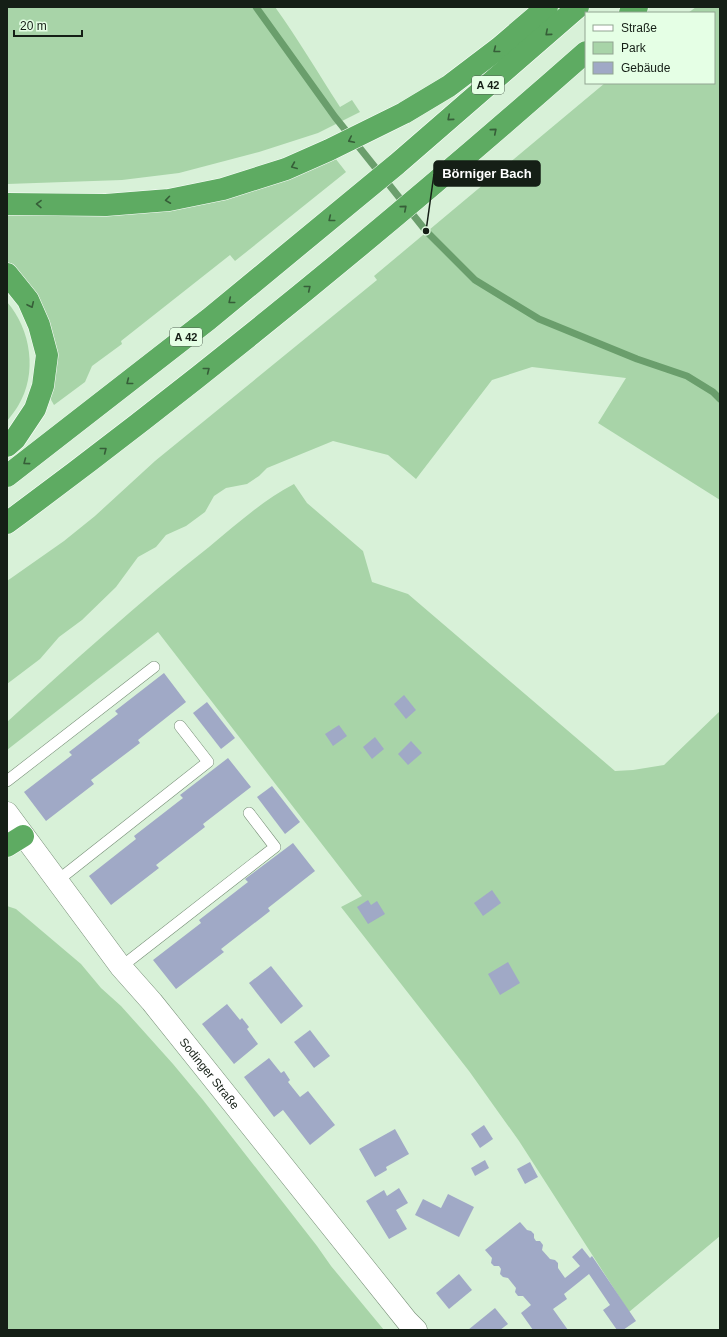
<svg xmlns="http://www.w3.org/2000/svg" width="727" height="1337" viewBox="0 0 727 1337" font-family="Helvetica,sans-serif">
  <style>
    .green { fill: #a8d4a8 }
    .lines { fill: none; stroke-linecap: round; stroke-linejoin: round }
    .stream { stroke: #6a9e6c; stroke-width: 7 }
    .building { fill: #a0a9c6 }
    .service-casing { stroke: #758d75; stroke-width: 12 }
    .secondary-casing { stroke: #758d75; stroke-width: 23 }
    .motorway-casing { stroke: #fff; stroke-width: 23 }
    .service { stroke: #fff; stroke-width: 11 }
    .secondary { stroke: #fff; stroke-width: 22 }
    .motorway { stroke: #5eab62; stroke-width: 22 }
    .oneway { stroke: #365e38 }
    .labels { text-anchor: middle; stroke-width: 3; stroke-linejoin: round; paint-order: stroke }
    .shield { fill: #e5ffe5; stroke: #536254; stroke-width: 1 }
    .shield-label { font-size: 11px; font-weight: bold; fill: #151f16 }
    .street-label { font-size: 12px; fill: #151f16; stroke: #e5ffe5 }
    .leader { fill: none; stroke: #151f16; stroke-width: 1.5 }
    .callout-dot { fill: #151f16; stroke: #e5ffe5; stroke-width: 1.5 }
    .callout { fill: #151f16; stroke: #151f16; stroke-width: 1.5 }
    .callout-label { font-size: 13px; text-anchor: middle; font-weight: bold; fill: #fff }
  </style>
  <rect width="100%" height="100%" fill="#d8f1d8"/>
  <g class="green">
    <path d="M7,7H275C298,39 318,73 340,107L352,100L360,112L318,133L259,152L179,173L122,180L7,184Z"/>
    <path d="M696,7H720V500L598,423L626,378L532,367L492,380L416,479L388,455L333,441L267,468L259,476L247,484L226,488L214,496L205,512L186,526L166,535L156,547L138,557L116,587L82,620L59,637L40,659L7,684V581L64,541L95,516L155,461L377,280L374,276L605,83H714V13H688Z"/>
    <path d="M335,158L346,172L235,261L230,255L121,341L122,344L92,366L85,382L54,405L50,398L52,389L7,264V211L80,213Z"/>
    <path d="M7,302C31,329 38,374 18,406C15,411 11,416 7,421Z"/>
    <path d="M294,484L307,503L363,551L372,582L408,594L615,771L633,770L664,765L720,711V1236L629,1312L519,1141L469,1071L341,907L362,896L158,632L7,750V722C73,662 139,602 209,547C236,525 263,500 294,484Z"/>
    <path d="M7,906L16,909L81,964L101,988L121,1006L173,1064L203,1100L317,1246L331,1266L384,1330H7Z"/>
  </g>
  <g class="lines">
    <path class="stream" d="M256,7L335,117L426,231L475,280L539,319L637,359L687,376L713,392L720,399"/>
  </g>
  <g class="building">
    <path d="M164,673L186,702L138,740L140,743L91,780L94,784L46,821L24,792L72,755L69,752L118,714L115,711Z"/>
    <path d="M404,695L416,710L406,719L394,704Z"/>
    <path d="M207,702L235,738L221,749L193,713Z"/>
    <path d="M339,725L347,736L333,746L325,734Z"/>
    <path d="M375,737L384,749L372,759L363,747Z"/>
    <path d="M411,741L422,753L408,765L398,754Z"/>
    <path d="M228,758L251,787L203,824L205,827L156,865L159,868L111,905L89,876L136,839L134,836L183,798L180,795Z"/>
    <path d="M272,786L300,822L285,834L257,797Z"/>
    <path d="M293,843L315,871L268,908L270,911L221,949L224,952L176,989L153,960L201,923L199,920L248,882L245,879Z"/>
    <path d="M492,890L501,903L483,916L474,903Z"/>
    <path d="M368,900L371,905L377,901L385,914L368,924L357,907Z"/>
    <path d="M508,962L520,983L500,995L488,974Z"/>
    <path d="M271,966L303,1006L281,1024L249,983Z"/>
    <path d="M227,1004L240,1020L242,1018L249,1027L247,1029L258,1044L234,1064L202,1024Z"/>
    <path d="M310,1030L330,1056L314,1068L294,1042Z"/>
    <path d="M269,1058L281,1073L284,1071L290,1080L288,1082L300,1097L308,1091L335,1125L310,1145L283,1110L274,1117L244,1077Z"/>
    <path d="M484,1125L493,1139L480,1148L471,1134Z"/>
    <path d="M395,1129L409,1154L386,1167L387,1170L375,1177L359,1149Z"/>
    <path d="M485,1160L489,1168L475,1176L471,1168Z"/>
    <path d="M530,1162L538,1177L525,1184L517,1169Z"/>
    <path d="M399,1188L408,1203L396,1210L407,1229L389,1239L366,1201L384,1190L387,1196Z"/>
    <path d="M448,1194L474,1207L459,1237L415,1215L423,1199L441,1208Z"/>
    <path d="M520,1222L527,1230L531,1231L534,1234V1238L536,1241H540L543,1245L542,1250L550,1259L555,1260L558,1263V1268L565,1278L580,1266L572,1257L582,1248L590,1258L592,1256L636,1321L623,1330H617L603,1310L610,1305L589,1274L564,1294L567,1299L553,1309L568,1330H533L521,1313L531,1305L523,1296H518L515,1292L516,1288L508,1278L503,1277L500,1274L501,1269L499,1266H494L491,1263L492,1258L485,1250Z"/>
    <path d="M459,1274L472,1290L449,1309L436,1293Z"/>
    <path d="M495,1308L508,1324L500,1330H468Z"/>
  </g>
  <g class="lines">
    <g class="service-casing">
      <g id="service">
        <path d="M7,781L154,667"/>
        <path d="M57,881L208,762L180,726"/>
        <path d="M121,967L275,847L249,813"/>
      </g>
    </g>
    <g class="secondary-casing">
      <g id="secondary">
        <path id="s1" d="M7,813L121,967L152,1002L407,1321L416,1330"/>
      </g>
    </g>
    <g class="motorway-casing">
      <g id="motorway">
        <path d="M630,13L637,7"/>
        <path d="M7,204L106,205L169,200L223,189L286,169L329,150L404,113L449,86L499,48L547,7"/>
        <path d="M7,274L28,300L39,325L47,355L43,386L35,409L15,439L7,446"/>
        <path d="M7,476L209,319L397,164L578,7"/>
        <path d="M7,523C207,375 399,217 586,52"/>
        <path d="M7,846L23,836"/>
      </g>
    </g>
    <use href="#service" class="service"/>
    <use href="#secondary" class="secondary"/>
    <use href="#motorway" class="motorway"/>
  </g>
  <defs><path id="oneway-chevron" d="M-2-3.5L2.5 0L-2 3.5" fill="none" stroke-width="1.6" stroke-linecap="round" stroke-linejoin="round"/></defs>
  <g class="oneway">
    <use href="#oneway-chevron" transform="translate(548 33) rotate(139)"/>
    <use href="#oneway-chevron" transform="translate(496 50) rotate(142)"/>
    <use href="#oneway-chevron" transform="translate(450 118) rotate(139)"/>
    <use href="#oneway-chevron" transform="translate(494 131) rotate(-40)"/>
    <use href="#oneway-chevron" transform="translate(351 140) rotate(154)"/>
    <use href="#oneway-chevron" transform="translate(294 166) rotate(157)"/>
    <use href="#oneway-chevron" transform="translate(168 200) rotate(172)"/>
    <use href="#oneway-chevron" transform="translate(39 204) rotate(-179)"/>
    <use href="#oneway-chevron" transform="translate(404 208) rotate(-41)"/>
    <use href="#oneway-chevron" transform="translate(331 219) rotate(141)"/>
    <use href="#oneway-chevron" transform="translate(308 288) rotate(-39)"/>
    <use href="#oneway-chevron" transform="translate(231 301) rotate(141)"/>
    <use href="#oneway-chevron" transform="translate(31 305) rotate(65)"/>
    <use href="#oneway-chevron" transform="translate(207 370) rotate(-38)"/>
    <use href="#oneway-chevron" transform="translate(129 382) rotate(142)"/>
    <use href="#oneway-chevron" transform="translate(104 450) rotate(-38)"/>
    <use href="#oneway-chevron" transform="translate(26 462) rotate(143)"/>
  </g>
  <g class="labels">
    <g class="shield">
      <rect x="472" y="76" width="32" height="18" rx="3"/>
      <rect x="170" y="328" width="32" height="18" rx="3"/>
    </g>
    <g class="shield-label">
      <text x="488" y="89">A 42</text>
      <text x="186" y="341">A 42</text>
    </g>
    <g class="street-label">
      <text dy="4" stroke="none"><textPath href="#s1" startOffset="330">Sodinger Straße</textPath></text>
    </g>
  </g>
  <path class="leader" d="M426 231L434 174"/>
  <circle class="callout-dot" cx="426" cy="231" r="4"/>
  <rect class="callout" x="434" y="161" width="106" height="25" rx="4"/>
  <g class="callout-label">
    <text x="487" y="178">Börniger Bach</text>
  </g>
  <rect width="727" height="1337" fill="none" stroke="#151f16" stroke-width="16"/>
  <rect x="585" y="12" width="130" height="72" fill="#e5ffe5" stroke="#92a592"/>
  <rect x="593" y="25" width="20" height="6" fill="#ffffff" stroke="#92a592"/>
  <text x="621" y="32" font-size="12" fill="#151f16">Straße</text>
  <rect x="593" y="42" width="20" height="12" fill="#a8d4a8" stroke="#92a592"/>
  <text x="621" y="52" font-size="12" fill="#151f16">Park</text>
  <rect x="593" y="62" width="20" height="12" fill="#a0a9c6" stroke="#92a592"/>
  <text x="621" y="72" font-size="12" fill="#151f16">Gebäude</text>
  <path d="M14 30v6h68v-6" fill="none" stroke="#151f16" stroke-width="2"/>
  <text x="20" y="30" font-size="12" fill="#151f16" stroke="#e5ffe5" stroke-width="3" paint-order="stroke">20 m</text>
</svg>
